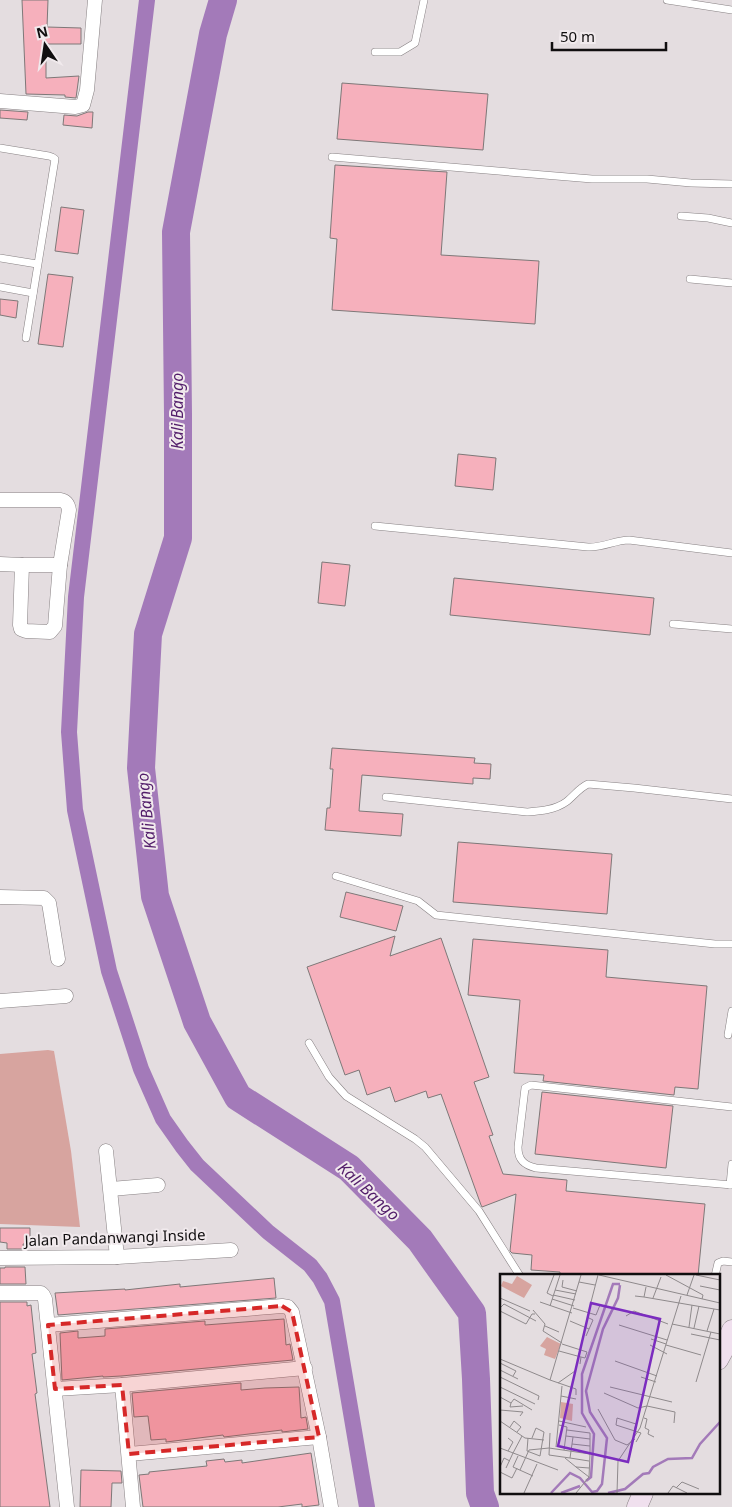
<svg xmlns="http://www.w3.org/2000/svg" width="732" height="1507" viewBox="0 0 732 1507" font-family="'Noto Sans',sans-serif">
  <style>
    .green { fill: #d7a49f }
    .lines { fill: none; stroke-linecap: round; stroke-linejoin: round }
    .canal { stroke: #a37ab9; stroke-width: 16 }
    .river { stroke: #a37ab9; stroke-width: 28 }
    .building { fill: #f6b0bc; stroke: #7e7878 }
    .lane-casing { stroke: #878183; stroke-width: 8 }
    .street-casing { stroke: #878183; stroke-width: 15 }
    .secondary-casing { stroke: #878183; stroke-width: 21 }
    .lane { stroke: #fff; stroke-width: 7 }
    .street { stroke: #fff; stroke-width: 14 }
    .secondary { stroke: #f0e0ee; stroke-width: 20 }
    .marked { fill: #d62828; fill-opacity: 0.2; stroke: #d62828; stroke-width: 4; stroke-dasharray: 10 6; stroke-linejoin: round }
    .labels { text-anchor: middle; stroke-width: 4; stroke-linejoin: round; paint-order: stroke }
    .street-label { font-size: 15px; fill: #100e0f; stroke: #f1eaed }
    .water-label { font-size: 16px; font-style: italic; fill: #521d6a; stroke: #f1eaed }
    .inset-river { fill: none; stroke: #a37ab9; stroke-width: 2.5 }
    .inset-road { fill: none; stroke: #8f8a8c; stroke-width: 1 }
    .view { fill: #7b2cbf; fill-opacity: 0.15; stroke: #7b2cbf; stroke-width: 2.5 }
    .inset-edge { fill: none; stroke: #100e0f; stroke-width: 2.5 }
  </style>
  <rect width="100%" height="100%" fill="#e4dde0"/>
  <path class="green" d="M48,1050L54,1051L71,1151L80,1227L0,1224V1054Z"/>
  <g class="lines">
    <path class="canal" d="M147,0L76,597L69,732L75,810L109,971L141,1069L163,1119L182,1146L197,1165L268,1232L310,1265L320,1278L332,1301L367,1507"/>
    <path class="river" d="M223,0L213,34L176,232L178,414V538L148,634L141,768L155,896L197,1022L238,1097L349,1168L420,1240L472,1313L476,1379L480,1493L485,1507"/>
  </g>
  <g class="building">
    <path d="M22,0H48L47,27L81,28V44H46V78L79,76L76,98L65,97V95L26,94Z"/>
    <path d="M342,83L488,94L483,150L337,139Z"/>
    <path d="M0,110L28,112L27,120L0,118Z"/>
    <path d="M88,112H93L92,128L63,125L64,115L77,116Z"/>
    <path d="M335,165L447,172L441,255L539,261L535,324L332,310L337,239L330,238Z"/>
    <path d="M61,207L84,210L78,254L55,251Z"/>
    <path d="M48,274L73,277L63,347L38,344Z"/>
    <path d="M0,299L18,301L16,318L0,315Z"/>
    <path d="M458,454L496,458L493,490L455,486Z"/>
    <path d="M322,562L350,565L345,606L318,603Z"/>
    <path d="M454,578L654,598L650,635L450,615Z"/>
    <path d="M332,748L475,758L474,763L491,764L490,779L473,778V784L362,775L359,811L403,814L401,836L325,830L327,808H330L333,769H330Z"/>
    <path d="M458,842L612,854L607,914L453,902Z"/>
    <path d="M346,892L403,906L396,931L340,917Z"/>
    <path d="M395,936L390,956L441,938L489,1077L474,1082L493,1135L489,1136L503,1174L567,1180L566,1191L705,1204L698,1276H560V1272L531,1270L532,1255L512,1253L510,1251L516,1194L482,1207L481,1205L441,1094L428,1098L426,1091L395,1102L390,1087L367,1095L359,1070L345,1075L307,967Z"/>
    <path d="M473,939L608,950L606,977L707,986L698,1089L675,1087L674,1095L543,1081L544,1075L514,1073L520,1000L468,995Z"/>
    <path d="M542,1092L673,1106L666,1168L535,1154Z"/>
    <path d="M0,1228H30V1244H23L24,1249H7V1243L0,1242Z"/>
    <path d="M5,1267H25L26,1284H0V1268H5Z"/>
    <path d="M274,1278L276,1298L58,1315L55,1293L125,1289V1290L180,1284V1287Z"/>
    <path d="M0,1302H27V1306L31,1305L36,1353L32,1354L37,1393L35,1394L50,1507H0Z"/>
    <path d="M284,1319L286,1345L290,1344L293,1360L121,1376L103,1377V1376L62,1380L60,1333L78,1331V1338L105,1336V1329L205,1321V1325Z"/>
    <path d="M241,1383V1390L265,1388L299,1387L301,1418L306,1417L308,1429L282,1432V1430L224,1437L223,1435L166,1442V1439L151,1440L148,1416L134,1417L132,1393Z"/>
    <path d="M311,1453L319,1505L302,1507V1504L278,1507H143L139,1475L149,1474V1472L207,1466L206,1461L224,1459L225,1462L242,1460V1463Z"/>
    <path d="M81,1470L121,1471L122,1483H112L111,1507H80Z"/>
  </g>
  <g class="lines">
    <g class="lane-casing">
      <g id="lane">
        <path d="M667,0L732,10"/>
        <path d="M375,52H400L415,43L424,0"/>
        <path d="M0,148L49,156L52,157L55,159L26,338"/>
        <path d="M332,157L592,179H647L691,183L732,184"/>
        <path d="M681,216L708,218L732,223"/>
        <path d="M0,258L37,264"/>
        <path d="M690,279L732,283"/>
        <path d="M0,287L33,293"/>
        <path d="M375,526L588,547C603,548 615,540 629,540L732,553"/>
        <path d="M673,624L732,629"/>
        <path d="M386,797L527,812C540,811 555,810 566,802C574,796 579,788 588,784L634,788L732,799"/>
        <path d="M336,876L418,901L436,915L715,944H732"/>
        <path d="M728,1035L732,1011"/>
        <path d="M309,1043L329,1077L346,1096L415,1139L425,1147L479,1211L520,1276"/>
        <path d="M732,1107L531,1085L525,1088L518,1147C518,1160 524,1165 536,1168L732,1185"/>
        <path d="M730,1185L732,1164"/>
        <path d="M715,1276L718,1263L723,1261L732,1262"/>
      </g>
    </g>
    <g class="street-casing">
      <g id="street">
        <path d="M0,101L75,107L83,105L87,90L95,0"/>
        <path d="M0,500H60C66,501 68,504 69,510L60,565H22"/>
        <path d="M0,564L22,565L20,625L21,629L26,631L50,632L55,626L60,565"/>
        <path d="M0,897L44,898L49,903L58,959"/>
        <path d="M0,1001L66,996"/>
        <path d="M106,1151L117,1257"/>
        <path d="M111,1189L158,1185"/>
        <path d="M0,1258L117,1257L231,1250"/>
        <path d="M0,1293H41L43,1295L45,1299L67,1507"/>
        <path d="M48,1325L282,1306L288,1307L292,1312L319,1437L331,1507"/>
        <path d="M122,1385L133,1507"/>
        <path d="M55,1389L122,1385L305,1368"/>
        <path d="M129,1454L319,1437"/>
      </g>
    </g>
    <g class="secondary-casing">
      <g id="secondary">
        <path d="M718,1360L724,1349L732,1330"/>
        <path d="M637,1507L643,1493"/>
      </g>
    </g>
    <use href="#lane" class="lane"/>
    <use href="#street" class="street"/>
    <use href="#secondary" class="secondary"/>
  </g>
  <path class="marked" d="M282,1306L292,1312L319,1437L129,1454L122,1385L55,1389L48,1325Z"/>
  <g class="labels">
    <g class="street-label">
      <text transform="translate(115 1238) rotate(-2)" y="5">Jalan Pandanwangi Inside</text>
    </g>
    <g class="water-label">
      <text transform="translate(177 411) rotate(-90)" y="6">Kali Bango</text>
      <text transform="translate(146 811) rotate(-96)" y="6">Kali Bango</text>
      <text transform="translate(369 1191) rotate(43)" y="6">Kali Bango</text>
    </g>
  </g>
  <g transform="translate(500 1274)">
    <rect width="220" height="220" fill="#e4dde0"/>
    <path d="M17,2L32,11L24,24L1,12L3,7L12,10ZM47,63L61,70L55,85L44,81L46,75L40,72ZM61,128L73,130L72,147L60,144Z" fill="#d7a49f"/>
    <path class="inset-river" d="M86,207L91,203L94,160L82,139V100L113,10H120M51,219L70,199L80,204L92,218L97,217L102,210L107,164L90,138L86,117L103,55L118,24L120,11M61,219L80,212M108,219L125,215L143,200L149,199L153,193L168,185L192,184L200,170L220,148"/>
    <path class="inset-road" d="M99,1L220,29M166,1L203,21L202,25M196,1L220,6M63,6L62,13L77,17M79,8L95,11M200,12L220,16M55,16L76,20M53,21L75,26M187,21L194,1M53,22L47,19L54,1M135,22L144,23L146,13M144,23L220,36M0,24L30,37M153,24L161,3M52,25L74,32M40,28L72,39M91,28L98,1M50,32L60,1M1,33L4,30L36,47M73,34L96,41L100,31M33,36L45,50L43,57L62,69M0,37L26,50L32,40H35M126,42L134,37L168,50M70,47L89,55M172,50L220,60M119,51L167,66M45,52L59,58M189,53L192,31M194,54L199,32M207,57L214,35M191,60L220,66M86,62L93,46L87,43M151,65L166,70M62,70L87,78L85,84L81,83M150,71L167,80M166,71L201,81M59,77L81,83L80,90M0,85L50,106L81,1M115,87L157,102M0,89L16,97L13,102M0,96L18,105M0,103L39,122L38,126M141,103L156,108M50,106L76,115V121M196,108L211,58M58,109L75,97M0,113L35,130M110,113L172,128M104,119L138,134L147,132M61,122L76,125M0,123L11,129L10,133L23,132M11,129L14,125L32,136M147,132L175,138L174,149M98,135L115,166L127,171L135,165M0,136L23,138L20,142M144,144L147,145L145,154L149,156L148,160L154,163M0,147L25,164L44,166M59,147L86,153M59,151L67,153L64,176M10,153L14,147L21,153L17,158M67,156L90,159V180M134,157L136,150L117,144L116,151L141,159L136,168M50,159L49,181L70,184M66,162L90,165M73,163L70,184L89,187M8,164L13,168L8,177M28,164L27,177L40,182L44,158L36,154L32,164M72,170L90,172M56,173L62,112M0,174L58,196M13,179L22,162M18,182L13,193L33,202M65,184L76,193L89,194M0,193L4,184L10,187M76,193L89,203M6,194L13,179M20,196L29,176L49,174L90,180L89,203L76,219M0,198L12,204L17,194M176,214L182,208L199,215M24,219L37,190M117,219L118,187L140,154L181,22M168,219L173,212L187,219"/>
    <path class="view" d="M91,29L160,45L128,188L58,172Z"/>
    <rect width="220" height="220" class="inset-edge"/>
  </g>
  <g transform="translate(45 45) rotate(347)" stroke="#f1eaed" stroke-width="4" paint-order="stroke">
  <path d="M0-4L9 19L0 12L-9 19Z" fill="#100e0f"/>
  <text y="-8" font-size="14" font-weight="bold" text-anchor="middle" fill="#100e0f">N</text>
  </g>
  <path d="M552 42v8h114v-8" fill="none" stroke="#100e0f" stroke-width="2.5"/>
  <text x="560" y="42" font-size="15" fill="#100e0f" stroke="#f1eaed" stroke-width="4" paint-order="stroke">50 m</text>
</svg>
